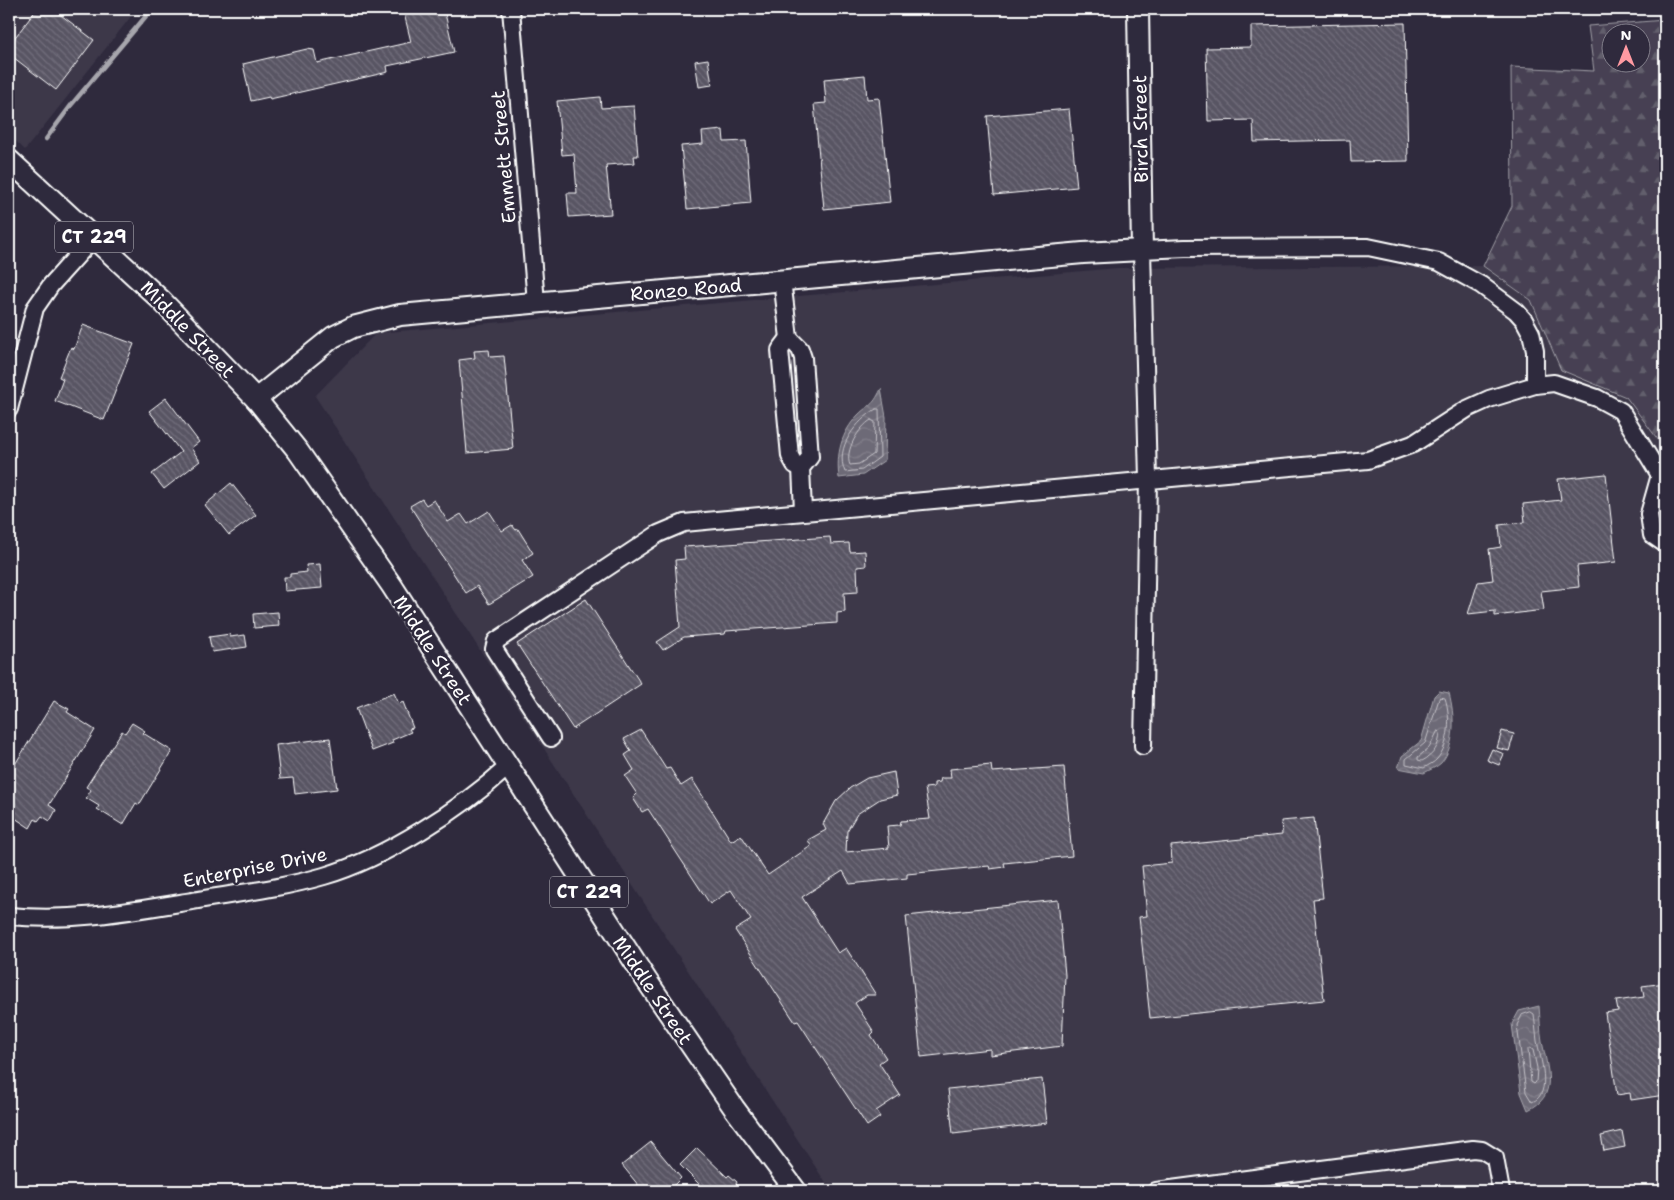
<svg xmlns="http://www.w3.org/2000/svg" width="1674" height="1200" viewBox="0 0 1674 1200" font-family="'Shantell Sans',sans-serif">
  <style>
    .built { fill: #3c3749 }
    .forest { fill: url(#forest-firs); stroke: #a2a0a8; fill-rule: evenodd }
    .water { fill: url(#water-waves); stroke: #a7a6ad }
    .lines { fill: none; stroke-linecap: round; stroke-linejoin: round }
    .shore { stroke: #c5c3c9; stroke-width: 1 }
    .stream { stroke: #a7a6ad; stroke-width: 4.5 }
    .building { fill: url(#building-back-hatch); stroke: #fff }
    .minor-casing { stroke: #fff; stroke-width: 20 }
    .major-casing { stroke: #fff; stroke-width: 24 }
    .minor { stroke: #2f2a3d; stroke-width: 16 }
    .major { stroke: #2f2a3d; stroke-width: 20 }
    .labels { text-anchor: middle; stroke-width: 5; stroke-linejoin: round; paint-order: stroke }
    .shield { fill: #2f2a3d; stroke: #c1bfc5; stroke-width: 1 }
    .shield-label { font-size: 18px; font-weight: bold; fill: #fff }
    .street-label { font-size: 19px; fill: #fff; stroke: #2f2a3d }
  </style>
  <defs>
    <pattern id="forest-firs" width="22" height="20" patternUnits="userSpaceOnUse" patternTransform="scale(1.25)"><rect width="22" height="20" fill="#464152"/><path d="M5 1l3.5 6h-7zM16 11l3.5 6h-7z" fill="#625e6c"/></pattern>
    <pattern id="water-waves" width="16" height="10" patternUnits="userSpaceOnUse" patternTransform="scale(1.25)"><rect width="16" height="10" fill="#6d6a77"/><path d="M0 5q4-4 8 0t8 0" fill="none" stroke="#83808b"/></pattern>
    <pattern id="building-back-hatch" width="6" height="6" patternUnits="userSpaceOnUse" patternTransform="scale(1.25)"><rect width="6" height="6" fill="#595564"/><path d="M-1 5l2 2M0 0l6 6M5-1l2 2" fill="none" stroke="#726e7b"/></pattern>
  </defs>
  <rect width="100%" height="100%" fill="#2f2a3d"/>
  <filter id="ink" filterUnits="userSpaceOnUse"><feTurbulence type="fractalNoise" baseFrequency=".02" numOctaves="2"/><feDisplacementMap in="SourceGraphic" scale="10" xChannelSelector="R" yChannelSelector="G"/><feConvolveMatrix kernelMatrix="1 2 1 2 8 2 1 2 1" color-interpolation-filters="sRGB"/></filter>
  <g filter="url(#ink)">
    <g class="built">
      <path d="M9,9H137L25,150L9,135Z"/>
      <path d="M1483,266L1531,300L1561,370L1626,397L1665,449V1191H831L315,396L376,333L1117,268Z"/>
    </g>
    <path class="forest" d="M1665,20V449L1626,397L1561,370L1531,300L1483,266L1512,206L1511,67L1594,71L1588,26ZM1612,32H1642V62H1612Z"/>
    <g class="water">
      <path d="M881,389L886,417L885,460L863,475L839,478C836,454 841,433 858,415C870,403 872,408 881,389Z"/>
      <path d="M1439,691L1449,693C1455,715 1456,745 1441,763C1437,767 1429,770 1424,773L1398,768L1402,756L1421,741L1434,696Z"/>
      <path d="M1539,1006C1540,1017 1540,1030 1542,1041C1547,1068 1559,1096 1528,1110L1521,1093L1512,1024L1519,1011Z"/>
    </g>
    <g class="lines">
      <g class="shore">
        <path d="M876,409H879L880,457L862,470L845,472C834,447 857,421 876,409Z"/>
        <path d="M871,420L875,422L874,454L859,464L850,465C844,451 859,427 871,420Z"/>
        <path d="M1440,697L1445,698C1451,716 1450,744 1437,759C1434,763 1428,765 1424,768L1406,764V759L1425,743Z"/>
        <path d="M1438,731L1440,733C1439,746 1434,755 1422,761L1418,760V757L1429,748Z"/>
        <path d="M1531,1012L1534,1014C1535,1023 1536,1032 1537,1041C1540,1057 1553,1094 1532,1102L1526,1092L1517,1025L1522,1015Z"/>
        <path d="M1530,1048L1533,1050L1537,1068L1536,1082L1534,1084L1531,1082L1528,1050Z"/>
      </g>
      <path class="stream" d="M46,139L72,104L152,9"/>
    </g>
    <g class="building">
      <path d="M37,9H53L94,40L56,90L9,54V45Z"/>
      <path d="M403,9H444L454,52L387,66L388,72L270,99L269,97L251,101L243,64L307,49L314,50L317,63L411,42Z"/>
      <path d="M1405,23L1408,161L1351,162L1350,140L1254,142L1253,120L1208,121L1206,48L1251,47V26Z"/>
      <path d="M708,59L712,85L699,87L695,61Z"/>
      <path d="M865,75L867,99L879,98L890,202L824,209L814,104L826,103L824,79Z"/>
      <path d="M600,97L601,108L634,106L638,156H634L635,163L606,165L611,214L569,217L567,193H577L574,154L562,155L557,101Z"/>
      <path d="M1069,109L1077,187L994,195L987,116Z"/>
      <path d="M723,130L724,142L746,141L751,203L687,209L681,146L703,144L702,132Z"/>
      <path d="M83,325L134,344L104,420L55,401L63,379L59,377L71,347L74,349Z"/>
      <path d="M489,350L490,357L504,356L513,449L467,453L459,360L475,358L474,351Z"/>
      <path d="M166,398L199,442L191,448L200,461L164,489L152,474L181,452L149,411Z"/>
      <path d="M1606,474L1616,562L1577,566L1579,587L1541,591L1544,610L1495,616V611L1468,614L1478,582L1493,580L1489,549L1501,547L1499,525L1525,522L1523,504L1561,500L1558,479Z"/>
      <path d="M231,483L256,515L229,535L205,505Z"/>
      <path d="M422,499L426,505L434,500L448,522L461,514L468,524L489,511L502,531L512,525L516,530L518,529L533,553L522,560L533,577L489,604L477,586L466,593L410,506Z"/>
      <path d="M830,537L831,544L849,543L850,552L865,551L866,566L857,567L858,592L844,593L845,612L837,613V623L726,631L725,634L684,637L663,650L657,642L680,627L675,560L685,559L684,547Z"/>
      <path d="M320,564L322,588L285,591L284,577H290V574L307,572L306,565Z"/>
      <path d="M586,599L641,684L573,729L517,644Z"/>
      <path d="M278,612L279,626L254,628L253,614Z"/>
      <path d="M230,634V637L245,635L247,647L212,652L209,637Z"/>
      <path d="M394,693L399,704L403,702L413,728L409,729L411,732L392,740L393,743L372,751L356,708Z"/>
      <path d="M54,701L69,709L67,712L95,730L49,805L56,810L50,821L42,816L38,821L35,819L30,828L9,814V774Z"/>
      <path d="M132,723L145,731L143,733L172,751L139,805L136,803L123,825L97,809L99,806L86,798L91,790L86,787L122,731L125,733Z"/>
      <path d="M641,730L666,769L670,768L681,786L692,779L731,841L741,835L768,875L811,846L808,840L826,830L823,824L836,801L850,788L867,778L894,772L897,795L880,799L857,814L847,831L846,852L889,848L887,826L900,825L901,821L930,819L925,788L934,787V783L940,782L941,778H951L950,769L991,765L992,772L1064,767L1072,856L1004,863L1005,867L990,869L989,866L907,874V878L850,884L843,871L802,897L838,953L846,948L876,995H867L855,1003L874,1032L871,1035L886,1058L879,1063L900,1095L876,1111L880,1117L867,1126L798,1021L795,1022L735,930L751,920L731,890L710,904L648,809L642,812L633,798L637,794L625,776L634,770L625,755L631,751L624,739Z"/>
      <path d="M1502,731L1514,734L1509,751L1497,748Z"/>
      <path d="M330,738L337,789L295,794L293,778L280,779L276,745Z"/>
      <path d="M1492,749L1504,754L1499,765L1487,760Z"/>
      <path d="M1314,818L1323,898L1313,899L1324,1000L1150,1018L1139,917L1147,916L1142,866L1172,863L1171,846L1282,835L1281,821Z"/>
      <path d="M1058,900L1065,975L1062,1046L990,1055V1049L921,1057L906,916Z"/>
      <path d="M1665,983V1095L1631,1100L1630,1093L1617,1095L1605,1013L1618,1011L1616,1001L1644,997L1642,986Z"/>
      <path d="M1042,1079L1047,1123L953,1134L948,1089Z"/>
      <path d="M1622,1131L1625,1147L1604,1151L1601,1136Z"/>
      <path d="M651,1142L681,1178L668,1191H643L622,1165Z"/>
      <path d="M697,1148L727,1177L729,1175L737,1182L736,1184L743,1191H706L680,1165Z"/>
    </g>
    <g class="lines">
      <g class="minor-casing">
        <g id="minor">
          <path d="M511,9L536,302"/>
          <path d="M782,280L789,338L800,349L803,358L810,457L801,468L803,511"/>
          <path d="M789,338L780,350L790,456L795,465L801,468"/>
          <path d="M9,409L35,308L51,285L94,237"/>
          <path d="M1665,480L1660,475L1649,514L1652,535L1665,544"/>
          <path d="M551,738L494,649L496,641L658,534L684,523L1368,460L1413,444L1467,409L1489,399L1535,385L1554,383L1597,398L1621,411L1660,475"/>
          <path d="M1143,746L1148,479L1142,250L1185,248L1368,247L1439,262L1481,285L1516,311L1524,320L1531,333L1535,351V385"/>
          <path d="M9,916C69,922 126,912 186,902C232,894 279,889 324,876C386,858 461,809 509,766"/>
          <path d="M1156,1191L1473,1149L1482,1150L1495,1158L1501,1191"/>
        </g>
      </g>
      <g class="major-casing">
        <g id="major">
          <path d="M9,160L161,300L256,399L298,451L392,586L647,981L734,1108L796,1191"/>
          <path d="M256,399L333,337L353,327L400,315L1083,253L1142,250L1138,9"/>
        </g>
      </g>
      <use href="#minor" class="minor"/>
      <use href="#major" class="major"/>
    </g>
  </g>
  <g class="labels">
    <g class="shield">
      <rect x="55" y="221.5" width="78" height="31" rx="4"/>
      <rect x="550" y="876.5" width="78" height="31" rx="4"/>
    </g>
    <g class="shield-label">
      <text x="94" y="243">CT 229</text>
      <text x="589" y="898">CT 229</text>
    </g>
    <g class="street-label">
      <text transform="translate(1140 129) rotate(-91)" y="7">Birch Street</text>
      <text transform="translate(503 157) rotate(-95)" y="7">Emmett Street</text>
      <text transform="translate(686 289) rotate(-5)" y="7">Ronzo Road</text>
      <text transform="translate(188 329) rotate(46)" y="7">Middle Street</text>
      <text transform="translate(433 650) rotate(57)" y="7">Middle Street</text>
      <text transform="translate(255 867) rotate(-11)" y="7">Enterprise Drive</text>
      <text transform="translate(653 990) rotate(56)" y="7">Middle Street</text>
    </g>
  </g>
  <rect width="1674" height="1200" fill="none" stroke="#2f2a3d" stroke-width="30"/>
  <rect x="15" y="15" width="1644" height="1170" fill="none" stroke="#fff" stroke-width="2" filter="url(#ink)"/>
  <g transform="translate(1626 48)"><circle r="24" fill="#2f2a3d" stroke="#827f8b"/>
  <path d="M0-4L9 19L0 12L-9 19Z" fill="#ff9aa2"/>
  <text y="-8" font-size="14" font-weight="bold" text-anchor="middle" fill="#ffffff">N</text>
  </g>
</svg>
